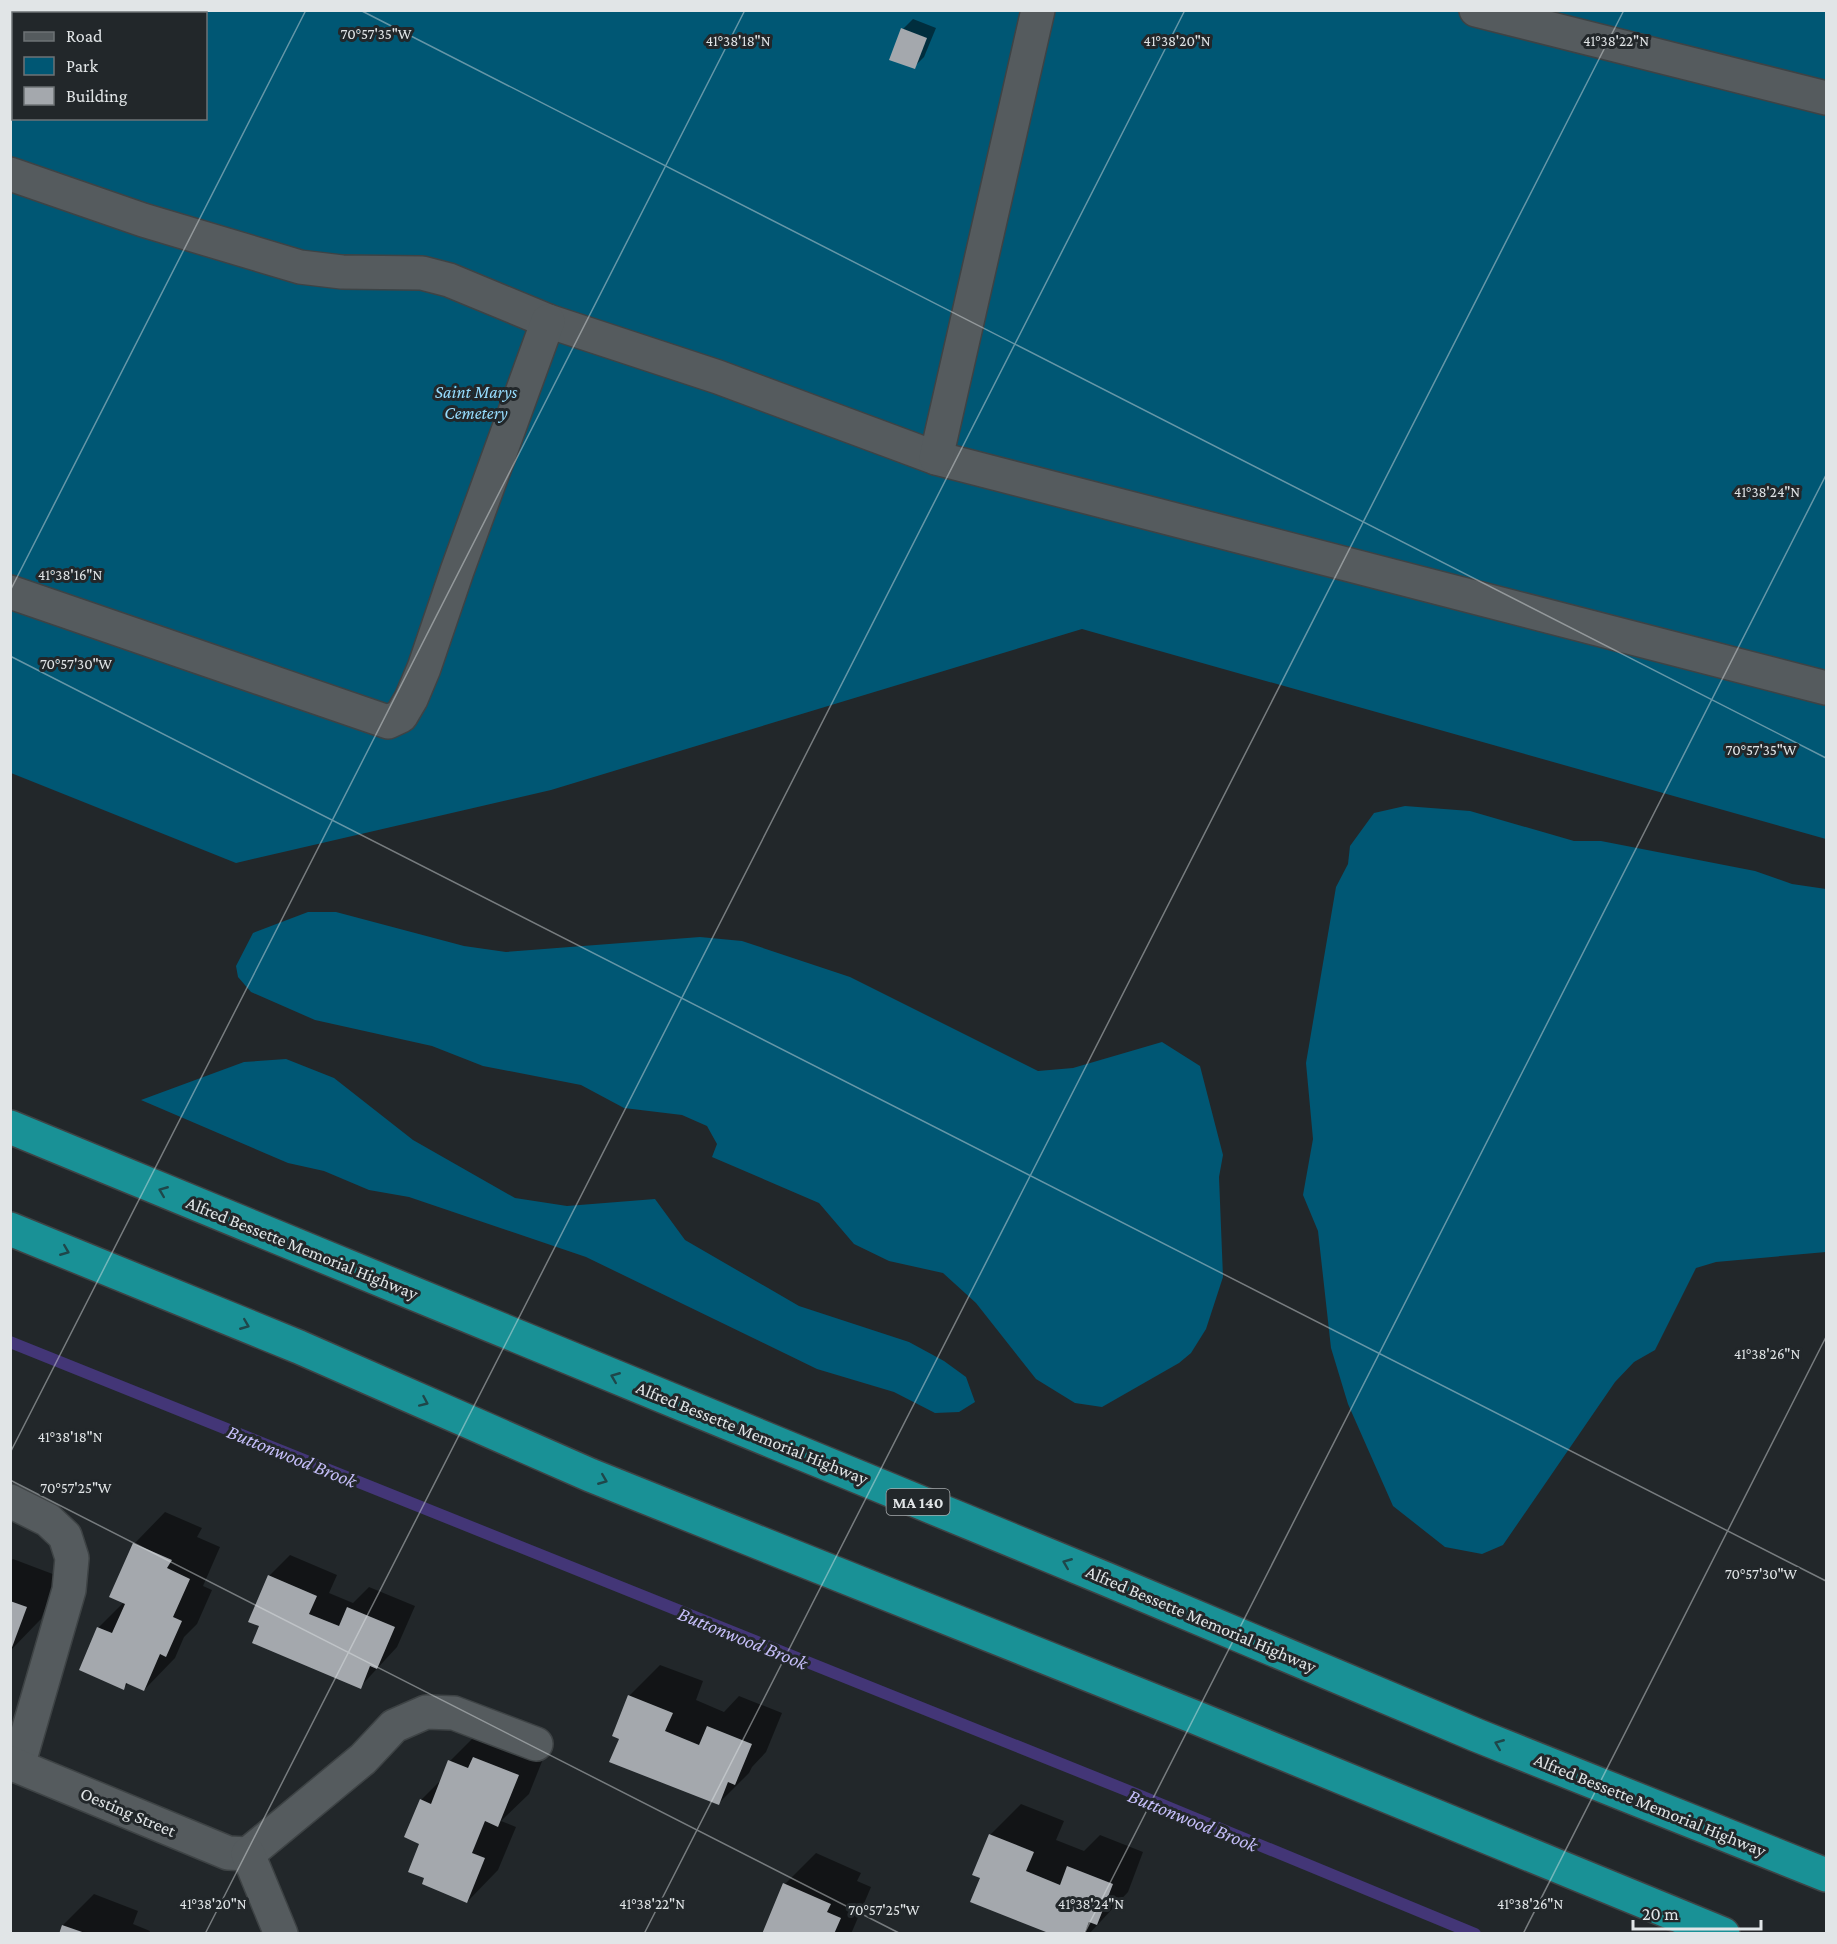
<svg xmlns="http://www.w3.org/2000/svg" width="1837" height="1944" viewBox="0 0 1837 1944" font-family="'Crimson Pro',serif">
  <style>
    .green { fill: #005774; fill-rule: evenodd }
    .shadow { fill: #0007 }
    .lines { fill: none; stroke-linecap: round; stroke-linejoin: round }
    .stream { stroke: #433677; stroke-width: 12 }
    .building { fill: #a4a8ad }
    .minor-casing { stroke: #3e4345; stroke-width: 36 }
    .highway-casing { stroke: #3e4345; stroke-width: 36 }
    .minor { stroke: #555b5e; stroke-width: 33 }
    .highway { stroke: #199196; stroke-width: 33 }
    .oneway { stroke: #1f474a }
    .ticks { fill: none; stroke: #e1e5e7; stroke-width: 1.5; stroke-opacity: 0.45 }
    .labels { text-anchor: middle; stroke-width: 6; stroke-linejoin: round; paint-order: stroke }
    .shield { fill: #22272a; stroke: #a8acae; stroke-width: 1.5 }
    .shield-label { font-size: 16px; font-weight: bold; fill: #e1e5e7 }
    .park-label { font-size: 18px; font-style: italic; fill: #96dbfc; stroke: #22272a }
    .street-label { font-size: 18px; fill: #e1e5e7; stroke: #22272a }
    .water-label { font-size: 20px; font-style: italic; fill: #c5bef9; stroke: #22272a }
    .ticks-label { font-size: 15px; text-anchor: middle; fill: #e1e5e7; stroke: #22272a; stroke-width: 6; stroke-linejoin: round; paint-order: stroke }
  </style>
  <rect width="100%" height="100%" fill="#22272a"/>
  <g class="green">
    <path d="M10,11H1826V839L1082,629L551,790L236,863L11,773ZM14,14H206V118H14Z"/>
    <path d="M1405,806L1470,811L1574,841H1601L1755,871L1792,884L1826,889V1252L1716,1262L1696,1268L1655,1350L1634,1362L1615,1382L1503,1545L1482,1554L1445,1547L1393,1506L1348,1404L1331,1348L1318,1231L1303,1195L1313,1139L1306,1063L1336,887L1348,864L1350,846L1374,813Z"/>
    <path d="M308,912H336L464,946L506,952L700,937L742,941L850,977L1038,1071L1073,1068L1162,1042L1200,1066L1223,1155L1219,1177L1223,1277L1206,1329L1191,1353L1179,1363L1102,1407L1075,1403L1036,1379L976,1303L943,1273L889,1261L854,1244L819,1203L712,1157L717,1144L707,1126L682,1115L624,1108L581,1085L483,1066L432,1046L315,1020L251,992L238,977L236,966L253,933Z"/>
    <path d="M286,1059L334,1078L413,1140L515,1198L567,1206L655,1199L685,1240L799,1306L909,1342L944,1361L966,1377L975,1402L959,1412L935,1413L894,1392L817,1369L586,1257L409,1197L369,1190L324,1171L288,1163L141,1100L244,1062Z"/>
  </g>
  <g class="shadow">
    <path d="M913,19L936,28L924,57L914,67L903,29Z"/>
    <path d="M165,1512L202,1528L197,1537L220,1547L203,1586L212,1590L197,1624L184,1637L175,1658L144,1690L129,1683L123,1688L80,1669L99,1627L124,1602L111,1596L134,1544Z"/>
    <path d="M290,1555L337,1575L329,1593L353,1603L369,1587L415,1606L397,1647L360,1687L261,1625L269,1576Z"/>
    <path d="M13,1559L58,1576L41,1619L10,1651V1561Z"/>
    <path d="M660,1665L703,1681L696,1700L724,1712L739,1696L782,1713L766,1752L752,1767L749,1773L718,1804L621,1738L629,1696Z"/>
    <path d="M481,1730L549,1744L529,1794L501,1821L516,1827L498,1870L467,1902L426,1877L421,1843V1800L443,1778L450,1761Z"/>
    <path d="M1021,1804L1064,1821L1056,1840L1084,1851L1100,1835L1143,1852L1128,1892L1089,1934H1055L982,1877L990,1835Z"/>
    <path d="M816,1853L861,1873L857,1881L871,1887L851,1934H763L785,1884Z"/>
    <path d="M94,1894L138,1911L133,1924L150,1931L149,1934H60L63,1925Z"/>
  </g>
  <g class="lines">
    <path class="stream" d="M10,1342L1136,1794L1475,1934"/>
  </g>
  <g class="building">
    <path d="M901,28L927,38L915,69L889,60Z"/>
    <path d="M133,1543L172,1560L167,1568L190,1579L173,1617L182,1621L166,1657L160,1654L144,1691L126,1683L124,1690L79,1670L97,1627L112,1633L125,1604L109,1597Z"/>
    <path d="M268,1575L317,1596L309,1614L339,1626L347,1607L395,1627L377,1669L370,1666L361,1689L252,1643L259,1626L248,1622Z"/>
    <path d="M10,1601L27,1607L11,1650H10Z"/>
    <path d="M628,1695L673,1713L665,1731L699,1745L707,1726L752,1744L735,1785L728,1782L719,1805L609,1762L619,1739L612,1736Z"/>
    <path d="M473,1757L519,1775L498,1827L485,1821L472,1853L485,1858L467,1903L422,1884L424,1878L408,1872L419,1844L404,1837L420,1799L431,1804L448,1760L468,1768Z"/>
    <path d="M989,1834L1034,1852L1026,1871L1060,1885L1067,1866L1113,1884L1097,1925L1089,1922L1084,1934H1051L970,1902L980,1878L972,1875Z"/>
    <path d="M783,1883L831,1904L827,1912L841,1918L834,1934H762Z"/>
    <path d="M62,1925L85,1933V1934H59Z"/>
  </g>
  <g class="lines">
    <g class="minor-casing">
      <g id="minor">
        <path d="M1476,10L1826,98"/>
        <path d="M10,174L143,220L300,267L342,272L422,273L449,280L548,321L718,377L936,458L1826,688"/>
        <path d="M936,458L1038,10"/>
        <path d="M10,592L388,722L401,716L411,699L424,668L457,571L548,321"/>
        <path d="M10,1501L48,1520L65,1536L72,1558L69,1590L18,1766"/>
        <path d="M10,1763L228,1853L248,1854"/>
        <path d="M248,1854L363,1759L394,1726L426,1712L454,1713L536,1744"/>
        <path d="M248,1854L281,1934"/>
      </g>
    </g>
    <g class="highway-casing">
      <g id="highway">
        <path d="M10,1127L1106,1579L1476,1735L1826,1875"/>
        <path d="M10,1229L299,1347L590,1475L1197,1718L1723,1934"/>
      </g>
    </g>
    <use href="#minor" class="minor"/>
    <use href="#highway" class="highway"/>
  </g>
  <defs><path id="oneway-chevron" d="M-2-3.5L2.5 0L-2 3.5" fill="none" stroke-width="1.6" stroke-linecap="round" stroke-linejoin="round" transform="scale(1.5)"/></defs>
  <g class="oneway">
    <use href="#oneway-chevron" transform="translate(163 1191) rotate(-158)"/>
    <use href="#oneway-chevron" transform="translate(65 1251) rotate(22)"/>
    <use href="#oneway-chevron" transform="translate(245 1325) rotate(22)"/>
    <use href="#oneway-chevron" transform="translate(615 1377) rotate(-158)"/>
    <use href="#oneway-chevron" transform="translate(424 1402) rotate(24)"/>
    <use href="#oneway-chevron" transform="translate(603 1480) rotate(22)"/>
    <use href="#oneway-chevron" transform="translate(1067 1563) rotate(-158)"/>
    <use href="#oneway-chevron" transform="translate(1499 1744) rotate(-158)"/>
  </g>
  <path class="ticks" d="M360,10L1826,758M10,591L306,10M10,656L1826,1581M10,1453L745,10M10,1480L901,1934M205,1934L1185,10M644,1934L1624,10M1084,1934L1826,475M1523,1934L1826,1337"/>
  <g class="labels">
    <rect class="shield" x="886.5" y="1489" width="63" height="26" rx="4.5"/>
    <g class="shield-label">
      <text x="918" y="1508">MA 140</text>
    </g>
    <g class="park-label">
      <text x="476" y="398">Saint Marys<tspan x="476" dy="21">Cemetery</tspan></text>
    </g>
    <g class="street-label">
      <text transform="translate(302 1248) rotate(22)" y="6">Alfred Bessette Memorial Highway</text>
      <text transform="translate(752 1433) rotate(22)" y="6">Alfred Bessette Memorial Highway</text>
      <text transform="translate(1201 1619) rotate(23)" y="6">Alfred Bessette Memorial Highway</text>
      <text transform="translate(1650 1805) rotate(22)" y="6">Alfred Bessette Memorial Highway</text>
      <text transform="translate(128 1812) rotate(23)" y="6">Oesting Street</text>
    </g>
    <g class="water-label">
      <text transform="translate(292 1456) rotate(22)" y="7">Buttonwood Brook</text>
      <text transform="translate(743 1638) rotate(22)" y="7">Buttonwood Brook</text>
      <text transform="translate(1193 1820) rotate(22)" y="7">Buttonwood Brook</text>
    </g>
  </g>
  <g class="ticks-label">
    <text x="376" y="39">70°57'35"W</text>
    <text x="738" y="46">41°38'18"N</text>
    <text x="1177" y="46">41°38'20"N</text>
    <text x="1616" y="46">41°38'22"N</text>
    <text x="1767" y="497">41°38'24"N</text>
    <text x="70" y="580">41°38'16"N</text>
    <text x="76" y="669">70°57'30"W</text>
    <text x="1761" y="755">70°57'35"W</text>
    <text x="1767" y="1359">41°38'26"N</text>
    <text x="70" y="1442">41°38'18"N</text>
    <text x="76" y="1493">70°57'25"W</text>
    <text x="1761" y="1579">70°57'30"W</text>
    <text x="213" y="1909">41°38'20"N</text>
    <text x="652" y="1909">41°38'22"N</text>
    <text x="1091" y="1909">41°38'24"N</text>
    <text x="1530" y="1909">41°38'26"N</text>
    <text x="884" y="1915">70°57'25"W</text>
  </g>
  <rect width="1837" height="1944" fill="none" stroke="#e1e5e7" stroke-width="24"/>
  <rect x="12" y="12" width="195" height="108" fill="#22272a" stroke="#6e7376" stroke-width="1.5"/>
  <rect x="24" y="32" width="30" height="9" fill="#555b5e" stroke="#6e7376" stroke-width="1.5"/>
  <text x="66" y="42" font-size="18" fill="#e1e5e7">Road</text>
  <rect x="24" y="57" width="30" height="18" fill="#005774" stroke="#6e7376" stroke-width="1.5"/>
  <text x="66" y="72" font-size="18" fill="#e1e5e7">Park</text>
  <rect x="24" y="87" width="30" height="18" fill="#a4a8ad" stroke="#6e7376" stroke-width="1.5"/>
  <text x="66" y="102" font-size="18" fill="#e1e5e7">Building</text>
  <path d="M1633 1920v9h128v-9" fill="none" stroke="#e1e5e7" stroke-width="3"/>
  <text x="1642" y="1920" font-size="18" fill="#e1e5e7" stroke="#22272a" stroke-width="4.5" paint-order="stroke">20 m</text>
</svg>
